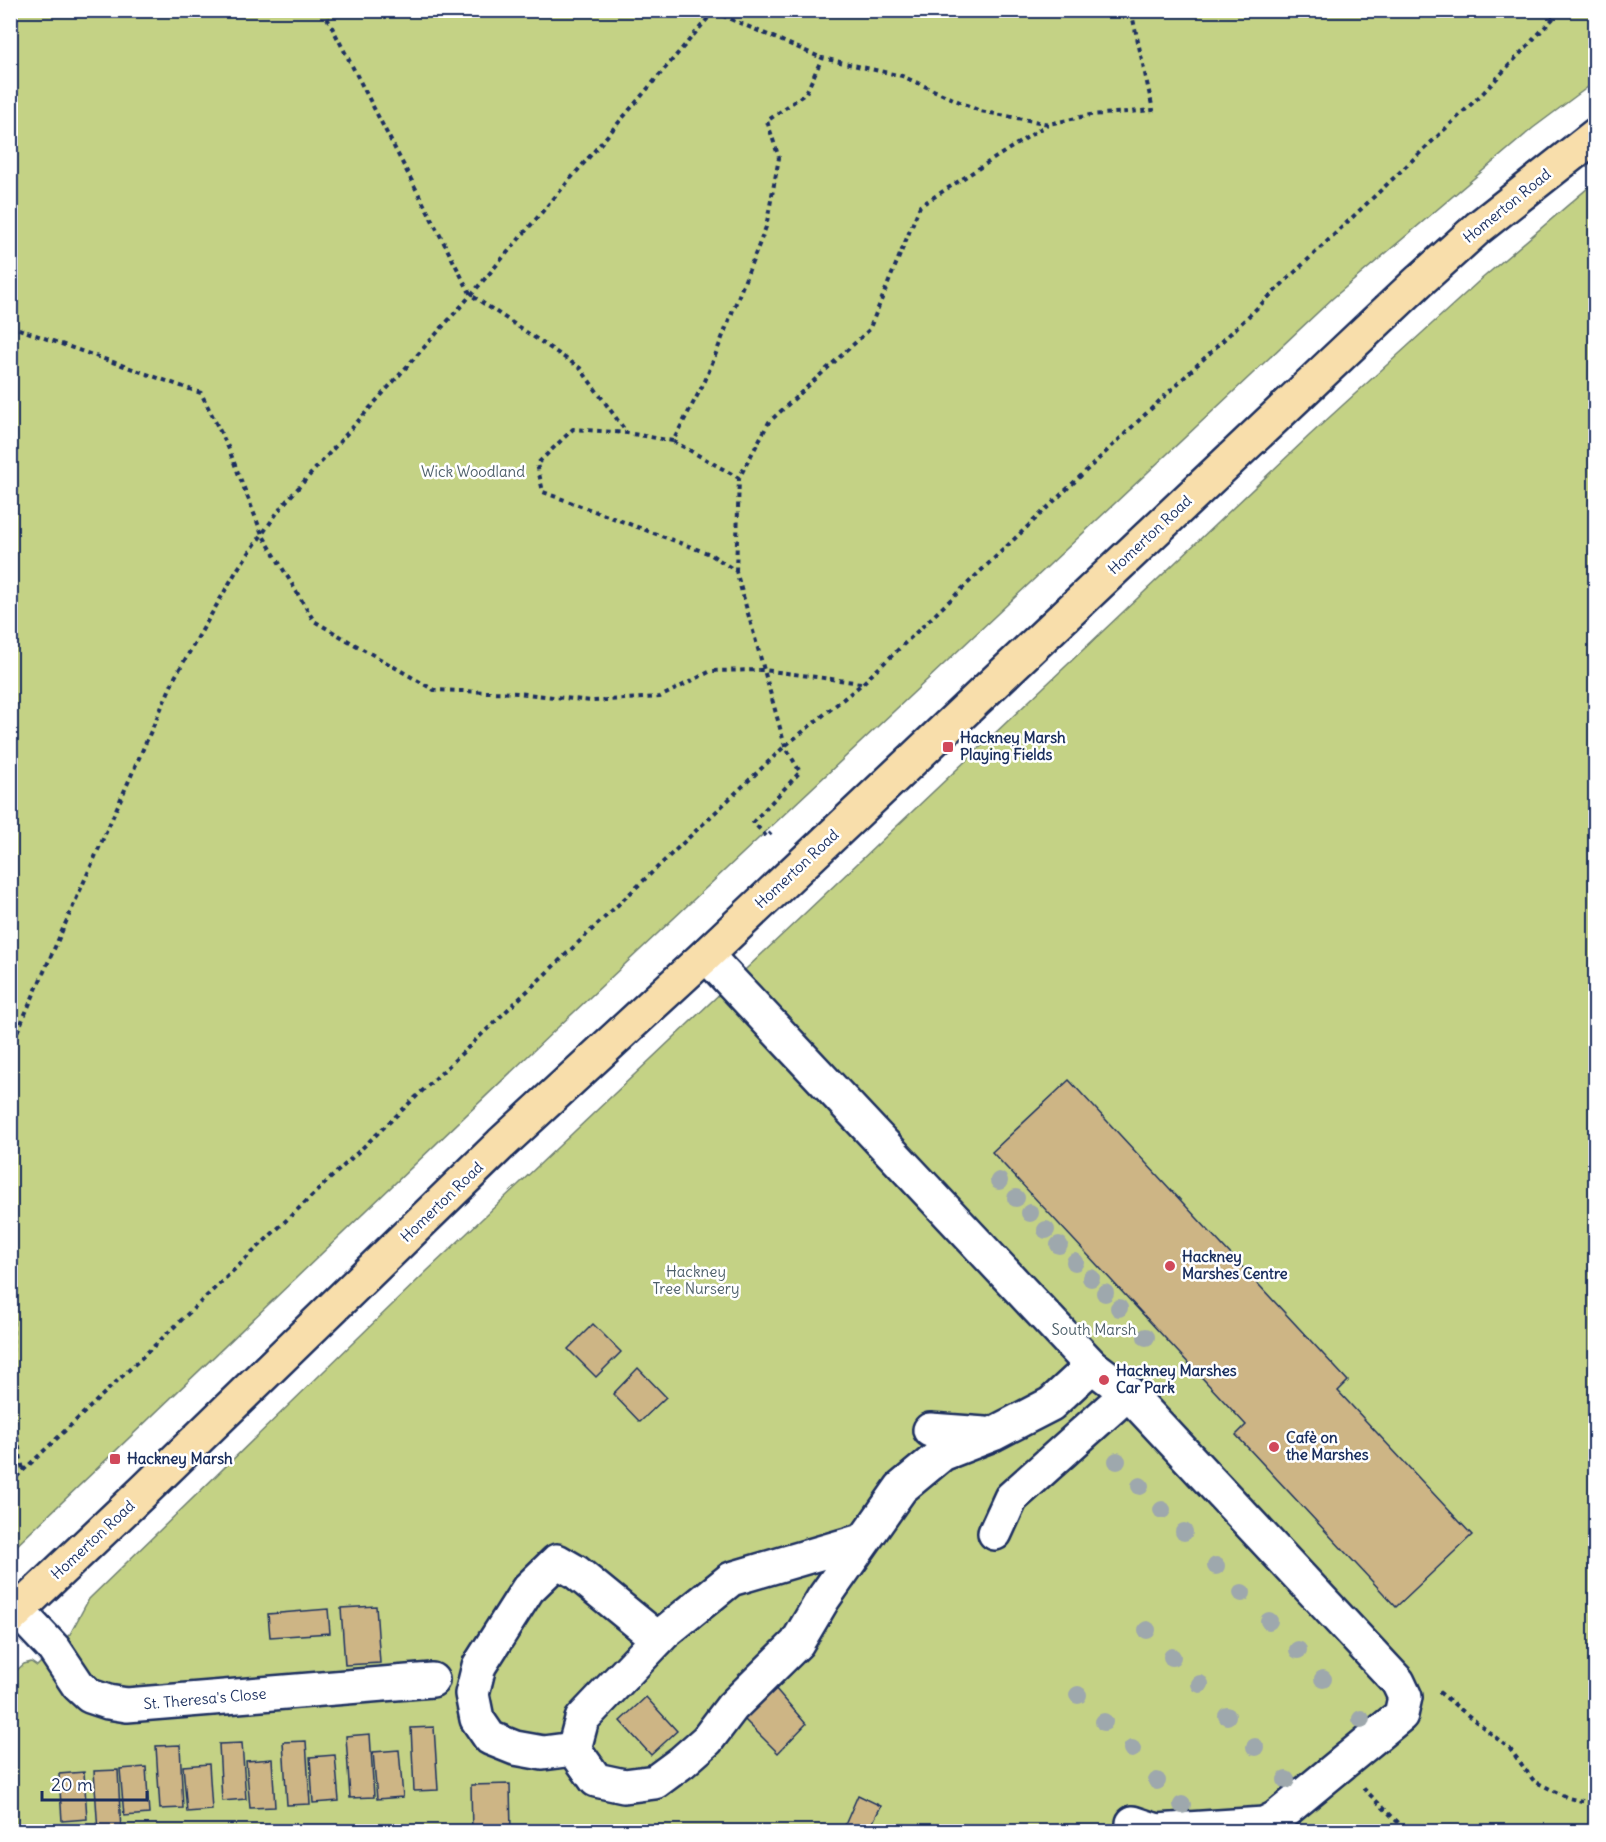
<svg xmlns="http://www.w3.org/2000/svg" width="1606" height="1842" viewBox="0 0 1606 1842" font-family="Delius,sans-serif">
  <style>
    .green { fill: #c4d285; stroke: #708072; stroke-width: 1.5 }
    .building { fill: #cdb585; stroke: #1b2f5e; stroke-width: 1.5 }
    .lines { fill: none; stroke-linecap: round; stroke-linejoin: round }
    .minor-casing { stroke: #1b2f5e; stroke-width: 38 }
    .major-casing { stroke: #1b2f5e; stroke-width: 38 }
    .path { stroke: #1b2f5e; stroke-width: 4; stroke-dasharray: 4.5 4.5; stroke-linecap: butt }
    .minor { stroke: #fff; stroke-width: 33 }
    .major { stroke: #f8deab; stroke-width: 33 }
    .tree { fill: #9ea8ad }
    .poi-dot { fill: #d1495b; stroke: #fff; stroke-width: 2 }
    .labels { text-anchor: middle; stroke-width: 5; stroke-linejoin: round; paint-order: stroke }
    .street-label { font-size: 15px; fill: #1b2f5e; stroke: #fff }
    .park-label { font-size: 15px; fill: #4e606a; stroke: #fff }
    .poi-label { font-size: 15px; font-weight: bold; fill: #1b2f5e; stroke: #fff; text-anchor: start }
  </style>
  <rect width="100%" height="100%" fill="#fff"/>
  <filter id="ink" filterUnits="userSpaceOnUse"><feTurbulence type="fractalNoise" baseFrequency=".0167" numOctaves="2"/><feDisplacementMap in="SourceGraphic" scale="12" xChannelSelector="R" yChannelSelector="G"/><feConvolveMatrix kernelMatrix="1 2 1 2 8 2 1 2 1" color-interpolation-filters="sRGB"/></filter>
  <g filter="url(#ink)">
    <g class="green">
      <path d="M11,10H1595L1596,81L1533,128L1333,298L555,1030L11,1551Z"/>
      <path d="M1595,182V1831H11L10,1676L24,1664L31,1662L37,1666L70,1634L89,1599L427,1271L1310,435L1478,282Z"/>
    </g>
    <g class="building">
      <path d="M1069,1080L1348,1381L1338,1391L1472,1535L1396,1607L1236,1435L1246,1425L992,1152Z"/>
      <path d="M593,1324L621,1352L596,1377L568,1349Z"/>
      <path d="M638,1368L666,1397L640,1422L613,1394Z"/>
      <path d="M376,1606L380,1663L345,1665L341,1608Z"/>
      <path d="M328,1609L330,1633L270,1637L268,1614Z"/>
      <path d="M775,1688L806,1724L778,1753L742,1717Z"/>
      <path d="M646,1697L677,1731L651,1755L620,1721Z"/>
      <path d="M434,1727L438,1790L414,1791L411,1728Z"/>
      <path d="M370,1734L374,1797L350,1798L346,1736Z"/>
      <path d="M306,1741L310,1804L287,1805L283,1742Z"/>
      <path d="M242,1743L246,1799L222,1801L219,1744Z"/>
      <path d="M180,1745L183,1808L160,1809L156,1746Z"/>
      <path d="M399,1750L403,1797L377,1799L373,1752Z"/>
      <path d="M335,1755L339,1801L313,1803L310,1757Z"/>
      <path d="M272,1759L275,1807L250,1808L246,1761Z"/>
      <path d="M209,1764L212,1810L187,1812L183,1766Z"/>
      <path d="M146,1767L149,1814L124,1816L120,1769Z"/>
      <path d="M118,1770L121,1832H98L94,1771Z"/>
      <path d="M84,1772L87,1819L62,1821L59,1774Z"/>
      <path d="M510,1784L511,1832H472L471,1785Z"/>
      <path d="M858,1795L881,1806L868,1832H842Z"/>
    </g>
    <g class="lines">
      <g class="minor-casing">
        <g id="minor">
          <path d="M706,955L1092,1366L1128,1393L1398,1682L1405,1697L1401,1715L1276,1818L1264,1824L1157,1831L1133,1823"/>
          <path d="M930,1430L985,1434"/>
          <path d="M995,1533L1011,1498L1128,1393"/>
          <path d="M864,1540L731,1579L664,1633L582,1719L574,1749L596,1780L624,1786L655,1782L682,1762L707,1740L732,1707L797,1643L823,1599L901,1488L942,1454L993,1434L1051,1404L1092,1366"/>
          <path d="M18,1611L54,1649L78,1685L90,1696L108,1702L127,1705L432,1680"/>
          <path d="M574,1749L543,1753L515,1748L490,1738L477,1719L472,1694L479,1666L528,1589L557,1561L576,1572L658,1639"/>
        </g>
      </g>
      <g class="major-casing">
        <path id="major" d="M10,1618L145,1490L501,1144L706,955L1417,283L1478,228L1596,135"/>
      </g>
      <g class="path">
        <path d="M323,10L471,295L580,368L627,433"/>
        <path d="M714,12L822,58"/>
        <path d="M10,326L201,393L228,447L262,534L314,621L434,690L517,693L592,701L660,697L711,671L764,670L785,746L800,772L753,822L767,837L771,833"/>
        <path d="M673,441L739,478"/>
        <path d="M736,571L739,478L769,422L869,330L920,206L1048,124"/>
        <path d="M861,683L764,670L736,571L710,554L543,492L537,464L573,429L627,433L673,441L705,381L766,227L779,158L767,121L806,93L822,58L902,76L980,111L1049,124L1090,115L1153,110L1131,10"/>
        <path d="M10,1048L175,677L237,570L282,506L471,295L715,10"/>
        <path d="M10,1268L14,1275L11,1403L23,1471"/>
        <path d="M10,1483L785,746L862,684L1483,93L1561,10"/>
        <path d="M1439,1692L1510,1749L1534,1781L1568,1798L1596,1804"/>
        <path d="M1363,1788L1408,1832"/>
      </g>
      <use href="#minor" class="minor"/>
      <use href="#major" class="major"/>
    </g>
    <g class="tree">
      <circle cx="999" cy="1181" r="9"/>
      <circle cx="1016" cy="1198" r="9"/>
      <circle cx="1030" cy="1213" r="9"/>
      <circle cx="1046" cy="1230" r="9"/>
      <circle cx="1059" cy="1245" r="9"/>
      <circle cx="1075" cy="1262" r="9"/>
      <circle cx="1091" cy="1278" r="9"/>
      <circle cx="1105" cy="1293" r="9"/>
      <circle cx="1119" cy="1308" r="9"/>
      <circle cx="1146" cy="1337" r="9"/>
      <circle cx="1117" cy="1461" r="9"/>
      <circle cx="1140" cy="1486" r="9"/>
      <circle cx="1162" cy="1510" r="9"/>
      <circle cx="1184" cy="1532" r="9"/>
      <circle cx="1216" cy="1566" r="9"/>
      <circle cx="1242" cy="1593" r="9"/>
      <circle cx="1269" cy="1621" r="9"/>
      <circle cx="1147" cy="1630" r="9"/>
      <circle cx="1298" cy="1650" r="9"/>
      <circle cx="1172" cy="1657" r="9"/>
      <circle cx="1323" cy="1679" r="9"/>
      <circle cx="1200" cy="1684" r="9"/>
      <circle cx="1078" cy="1695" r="9"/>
      <circle cx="1227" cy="1716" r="9"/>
      <circle cx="1361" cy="1719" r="9"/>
      <circle cx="1104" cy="1722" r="9"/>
      <circle cx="1255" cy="1747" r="9"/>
      <circle cx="1132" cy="1749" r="9"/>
      <circle cx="1286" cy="1780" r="9"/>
      <circle cx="1157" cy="1781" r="9"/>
      <circle cx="1182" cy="1805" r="9"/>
    </g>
  </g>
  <g class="poi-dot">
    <rect x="942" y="741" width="12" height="12" rx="3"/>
    <circle cx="1170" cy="1266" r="6"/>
    <circle cx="1104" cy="1380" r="6"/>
    <circle cx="1274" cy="1447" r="6"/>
    <rect x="109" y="1453" width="12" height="12" rx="3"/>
  </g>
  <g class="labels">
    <g class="street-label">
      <text transform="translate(1507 206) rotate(-39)" y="5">Homerton Road</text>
      <text transform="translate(1150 535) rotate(-43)" y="5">Homerton Road</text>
      <text transform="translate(797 869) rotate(-43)" y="5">Homerton Road</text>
      <text transform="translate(442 1202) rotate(-44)" y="5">Homerton Road</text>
      <text transform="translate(93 1540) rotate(-43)" y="5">Homerton Road</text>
      <text transform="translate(205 1699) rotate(-5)" y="5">St. Theresa's Close</text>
    </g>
    <g class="park-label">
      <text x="473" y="477">Wick Woodland</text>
      <text x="696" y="1277">Hackney<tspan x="696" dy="17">Tree Nursery</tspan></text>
      <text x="1094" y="1335">South Marsh</text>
    </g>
    <g class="poi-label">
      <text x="960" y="743">Hackney Marsh<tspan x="960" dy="17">Playing Fields</tspan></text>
      <text x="1182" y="1262">Hackney<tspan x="1182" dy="17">Marshes Centre</tspan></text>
      <text x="1116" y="1376">Hackney Marshes<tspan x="1116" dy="17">Car Park</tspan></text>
      <text x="1286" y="1443">Cafè on<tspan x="1286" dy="17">the Marshes</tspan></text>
      <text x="127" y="1464">Hackney Marsh</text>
    </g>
  </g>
  <rect width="1606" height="1842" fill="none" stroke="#fff" stroke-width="36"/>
  <rect x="18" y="18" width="1570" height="1806" fill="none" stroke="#1b2f5e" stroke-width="2" filter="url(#ink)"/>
  <path d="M42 1791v9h105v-9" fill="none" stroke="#1b2f5e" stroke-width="3"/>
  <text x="51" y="1791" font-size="18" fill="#1b2f5e" stroke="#ffffff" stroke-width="4.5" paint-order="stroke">20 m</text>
</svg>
